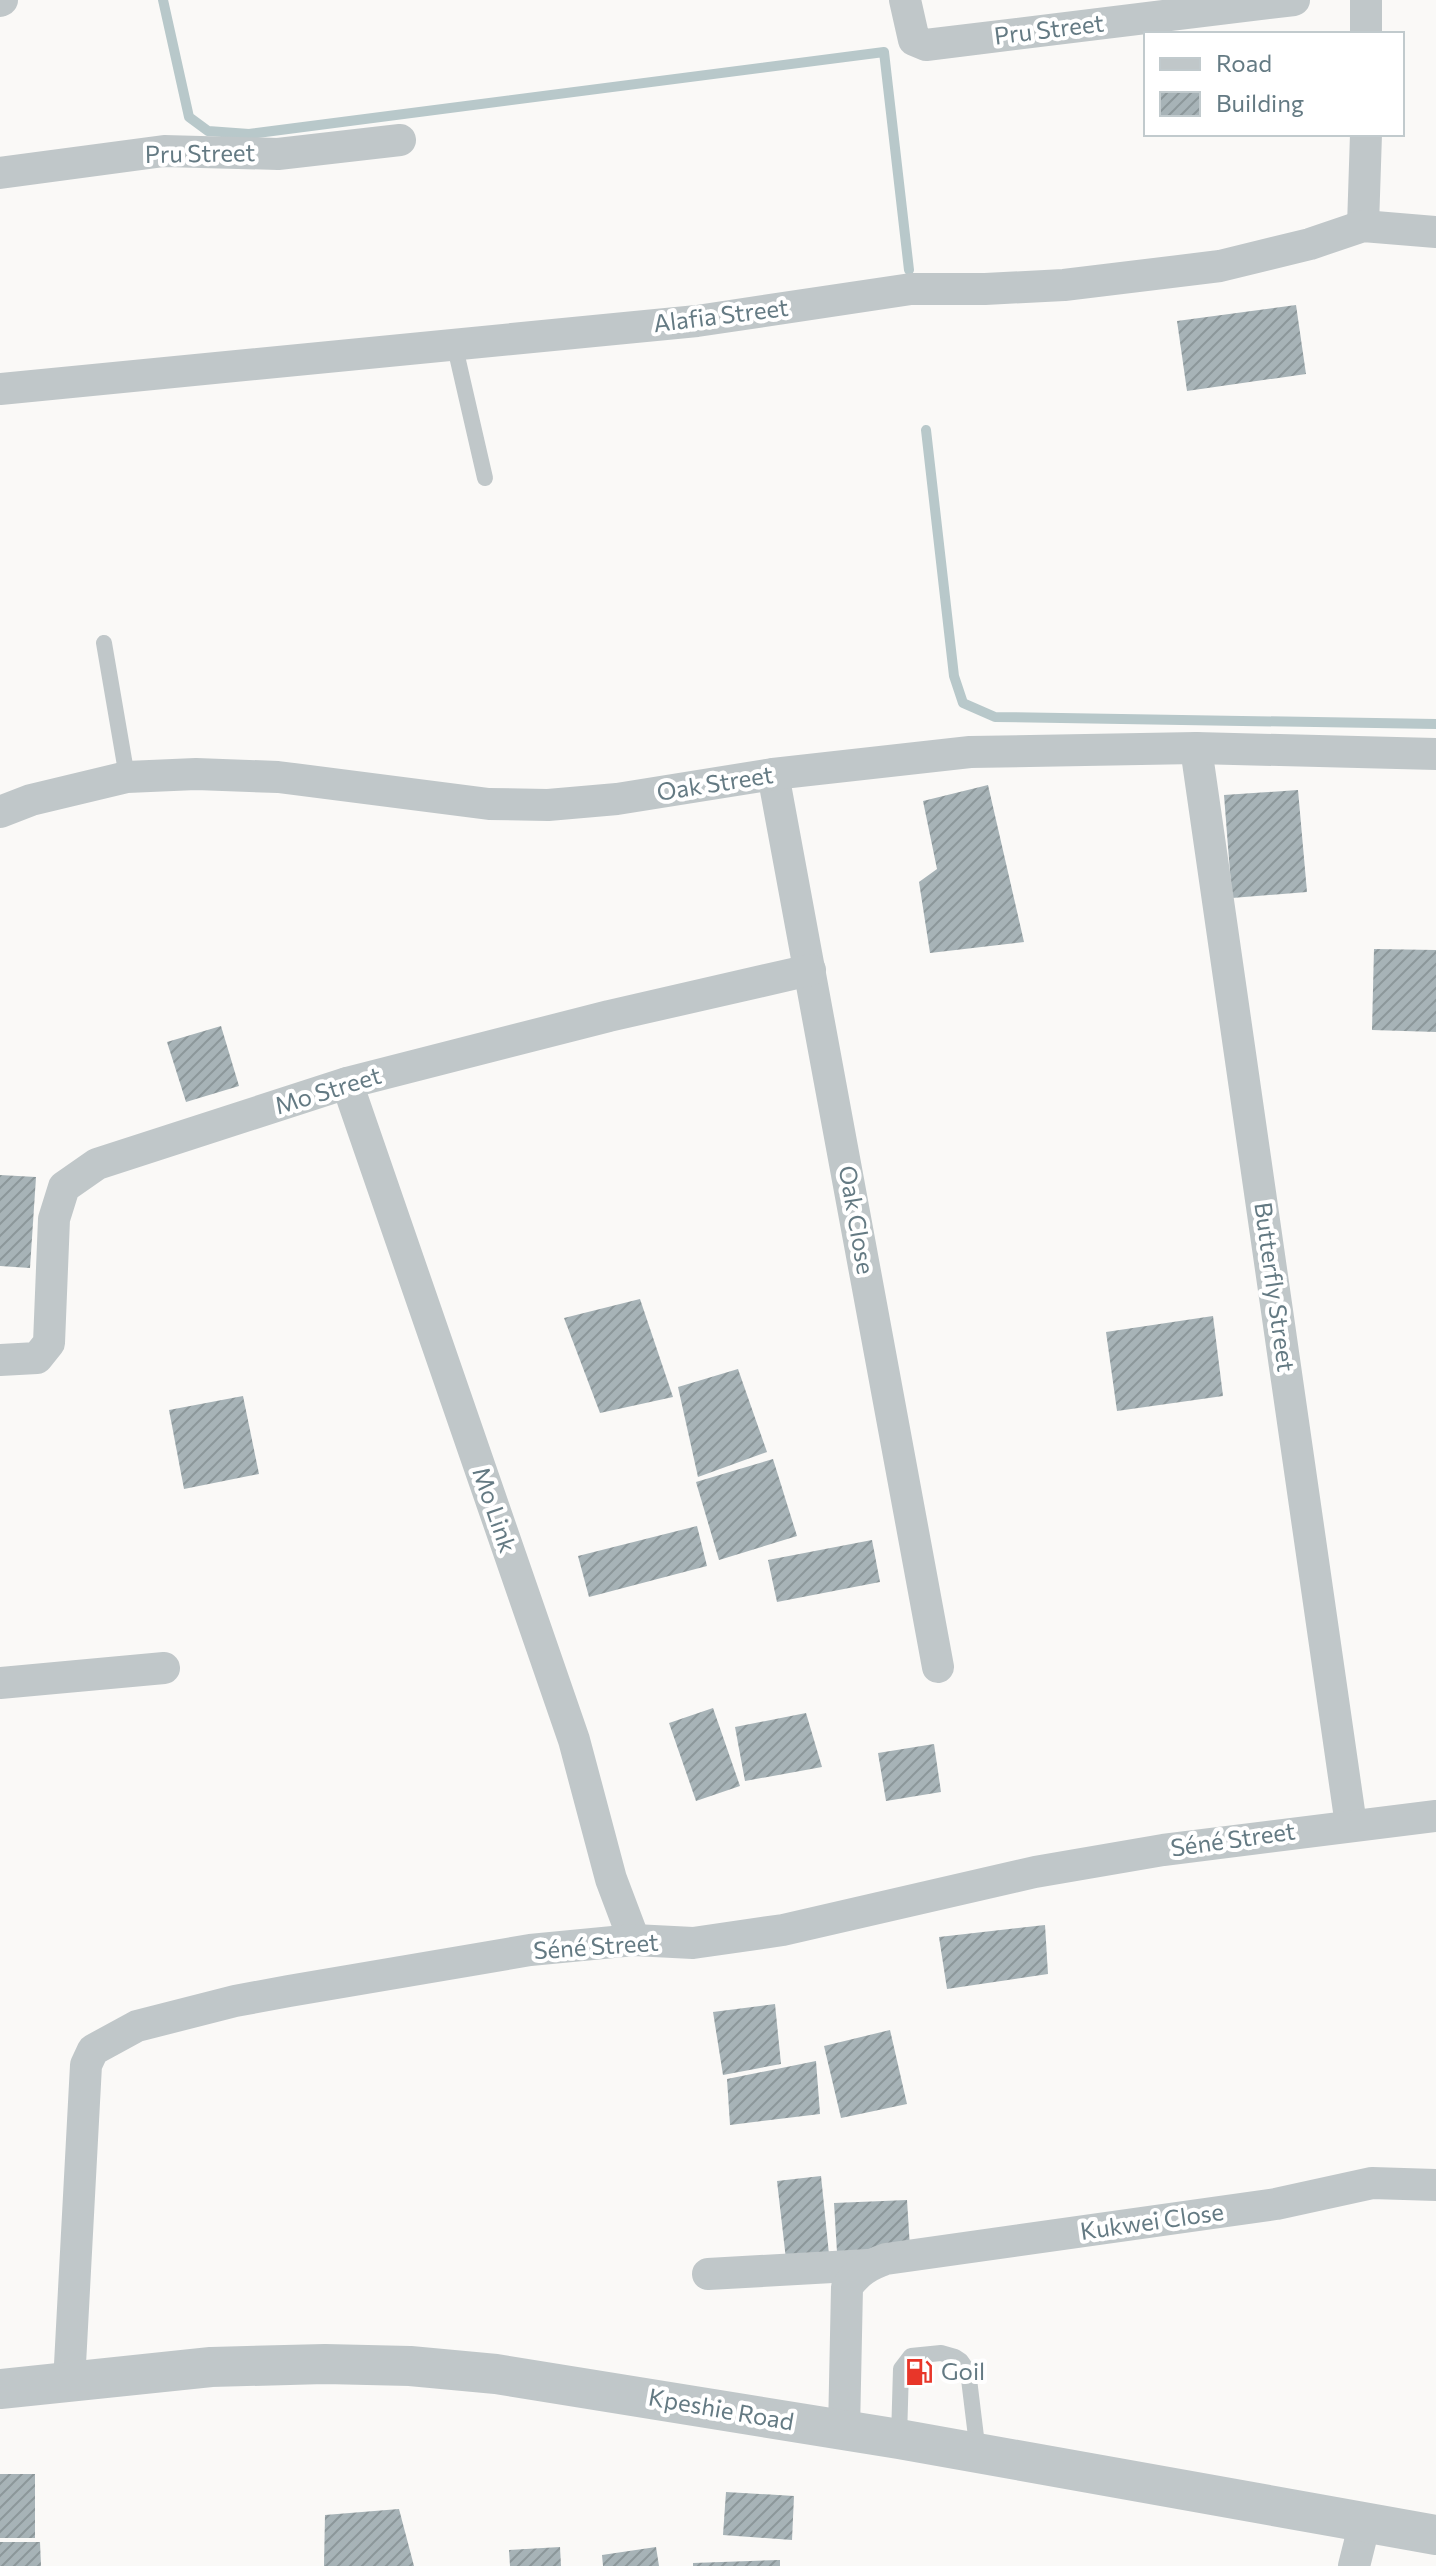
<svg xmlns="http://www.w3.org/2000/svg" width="1436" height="2566" viewBox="0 0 1436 2566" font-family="Commissioner,sans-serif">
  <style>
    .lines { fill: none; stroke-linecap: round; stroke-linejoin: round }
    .stream { stroke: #b8c8ca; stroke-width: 10 }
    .building { fill: url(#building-hatch) }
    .service { stroke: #c0c7c9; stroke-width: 16 }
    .minor { stroke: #c0c7c9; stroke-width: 32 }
    .tertiary { stroke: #c0c7c9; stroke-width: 40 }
    .labels { text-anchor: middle; stroke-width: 8; stroke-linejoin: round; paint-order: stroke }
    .street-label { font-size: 24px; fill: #647a83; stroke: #fff }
    .poi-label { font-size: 24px; fill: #647a83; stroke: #fff; text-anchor: start }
  </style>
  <defs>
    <pattern id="building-hatch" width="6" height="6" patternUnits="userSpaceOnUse" patternTransform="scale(2)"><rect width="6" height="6" fill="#a7b3b7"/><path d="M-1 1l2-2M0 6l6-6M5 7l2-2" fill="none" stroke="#8c979a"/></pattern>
  </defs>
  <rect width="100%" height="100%" fill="#faf9f7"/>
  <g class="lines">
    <g class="stream">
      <path d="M163,0L189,117L208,131L249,134L884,52L909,270"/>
      <path d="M926,430L954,676L963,703L995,717L1436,724"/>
    </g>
  </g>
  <g class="building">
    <path d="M1296,305L1306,374L1187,391L1177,321Z"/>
    <path d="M988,785L1024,942L930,953L919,882L937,869L923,801Z"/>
    <path d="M1298,790L1307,892L1232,898L1224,795Z"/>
    <path d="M1374,949L1436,950V1032L1372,1030Z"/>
    <path d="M221,1026L239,1086L186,1102L167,1042Z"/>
    <path d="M0,1175L36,1177L30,1268L0,1266Z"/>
    <path d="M640,1299L673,1397L600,1413L564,1318Z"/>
    <path d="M1213,1316L1223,1396L1117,1411L1106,1332Z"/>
    <path d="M738,1369L767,1452L698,1477L678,1387Z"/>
    <path d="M243,1396L259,1474L184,1489L169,1410Z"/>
    <path d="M773,1459L797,1536L719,1560L696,1482Z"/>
    <path d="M697,1526L707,1566L589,1597L578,1556Z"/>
    <path d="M872,1540L880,1582L777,1602L768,1560Z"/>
    <path d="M713,1708L740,1786L696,1801L669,1723Z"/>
    <path d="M806,1713L822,1767L745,1781L735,1727Z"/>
    <path d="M934,1744L941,1792L886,1801L878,1753Z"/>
    <path d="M1045,1925L1048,1974L947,1989L939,1937Z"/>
    <path d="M775,2004L781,2064L723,2075L713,2012Z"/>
    <path d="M890,2030L907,2104L841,2118L824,2046Z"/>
    <path d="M816,2061L820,2114L730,2125L727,2079Z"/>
    <path d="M821,2176L830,2264L787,2268L777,2181Z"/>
    <path d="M907,2200L910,2248L837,2252L834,2203Z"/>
    <rect x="0" y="2474" width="35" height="64"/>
    <path d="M726,2492L794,2496L792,2540L723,2535Z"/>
    <path d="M399,2509L414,2566H324L325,2515Z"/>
    <path d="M0,2542H40L41,2566H0Z"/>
    <path d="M560,2547L561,2566H510L509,2550Z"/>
    <path d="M656,2547L659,2566H603L602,2555Z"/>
    <path d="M780,2560V2566H693V2563Z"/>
  </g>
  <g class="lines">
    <g class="service">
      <path d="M454,343L485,478"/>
      <path d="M104,643L127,777"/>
      <path d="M899,2438L901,2369L911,2356L941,2353L955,2357L961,2361L968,2371L978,2453"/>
    </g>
    <g class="minor">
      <path d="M905,0L914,40L926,45L1294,0"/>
      <path d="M0,1L2,0"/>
      <path d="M1366,34V0"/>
      <path d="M0,173L164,151L278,154L400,140"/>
      <path d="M1363,226L1366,134"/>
      <path d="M0,389L697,321L911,289H985L1064,285L1220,266L1310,244L1363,226L1436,232"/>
      <path d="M1196,748L1351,1825"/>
      <path d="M773,774L938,1667"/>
      <path d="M0,812L31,800L127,777L196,774L278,777L489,804L548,805L617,799L773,774L970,752L1196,748L1436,754"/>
      <path d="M347,1083L574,1740L611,1879L634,1940"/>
      <path d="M0,1360L37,1358L49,1343L54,1219L64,1187L97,1164L347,1083L609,1016L810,970"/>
      <path d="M0,1683L164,1668"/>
      <path d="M708,2274L868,2265"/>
      <path d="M69,2383L86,2065L93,2050L137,2026L235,2001L289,1991L530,1950L634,1940L693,1943L783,1930L1035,1872L1163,1850L1436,1816"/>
      <path d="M844,2431L847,2287C858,2271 869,2265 886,2259L1276,2204L1372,2183L1436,2185"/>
      <path d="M1354,2566L1365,2522"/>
    </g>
    <path class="tertiary" d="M0,2389L211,2367L325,2364L410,2366L496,2374L899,2439L1436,2535"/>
  </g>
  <defs>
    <g id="fuel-bare" transform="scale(2.16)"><path d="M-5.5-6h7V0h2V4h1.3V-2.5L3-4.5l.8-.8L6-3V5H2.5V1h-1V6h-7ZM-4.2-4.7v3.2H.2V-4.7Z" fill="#e83629" stroke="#fff" stroke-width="2.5" paint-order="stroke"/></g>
  </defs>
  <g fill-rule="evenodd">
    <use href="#fuel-bare" x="919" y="2372"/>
  </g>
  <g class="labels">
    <g class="street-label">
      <text transform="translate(1049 30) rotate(-7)" y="8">Pru Street</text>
      <text transform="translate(200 154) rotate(-1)" y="8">Pru Street</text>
      <text transform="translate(721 316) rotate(-7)" y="8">Alafia Street</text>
      <text transform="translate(715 784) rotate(-9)" y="8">Oak Street</text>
      <text transform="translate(328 1091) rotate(-17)" y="8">Mo Street</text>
      <text transform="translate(856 1220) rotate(80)" y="8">Oak Close</text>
      <text transform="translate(1274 1287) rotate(82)" y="8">Butterfly Street</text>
      <text transform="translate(494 1510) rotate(71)" y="8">Mo Link</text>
      <text transform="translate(1233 1840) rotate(-8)" y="8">Séné Street</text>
      <text transform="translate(596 1947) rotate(-4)" y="8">Séné Street</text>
      <text transform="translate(1152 2222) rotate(-8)" y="8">Kukwei Close</text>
      <text transform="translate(721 2410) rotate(10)" y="8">Kpeshie Road</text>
    </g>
    <g class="poi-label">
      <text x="941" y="2380">Goil</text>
    </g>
  </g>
  <rect x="1144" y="32" width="260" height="104" fill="#ffffff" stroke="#c1cacd" stroke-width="2"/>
  <rect x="1160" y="58" width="40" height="12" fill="#c0c7c9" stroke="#c1cacd" stroke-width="2"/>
  <text x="1216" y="72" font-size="24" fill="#647a83">Road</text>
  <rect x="1160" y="92" width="40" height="24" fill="url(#building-hatch)" stroke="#c1cacd" stroke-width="2"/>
  <text x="1216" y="112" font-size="24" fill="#647a83">Building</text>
</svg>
